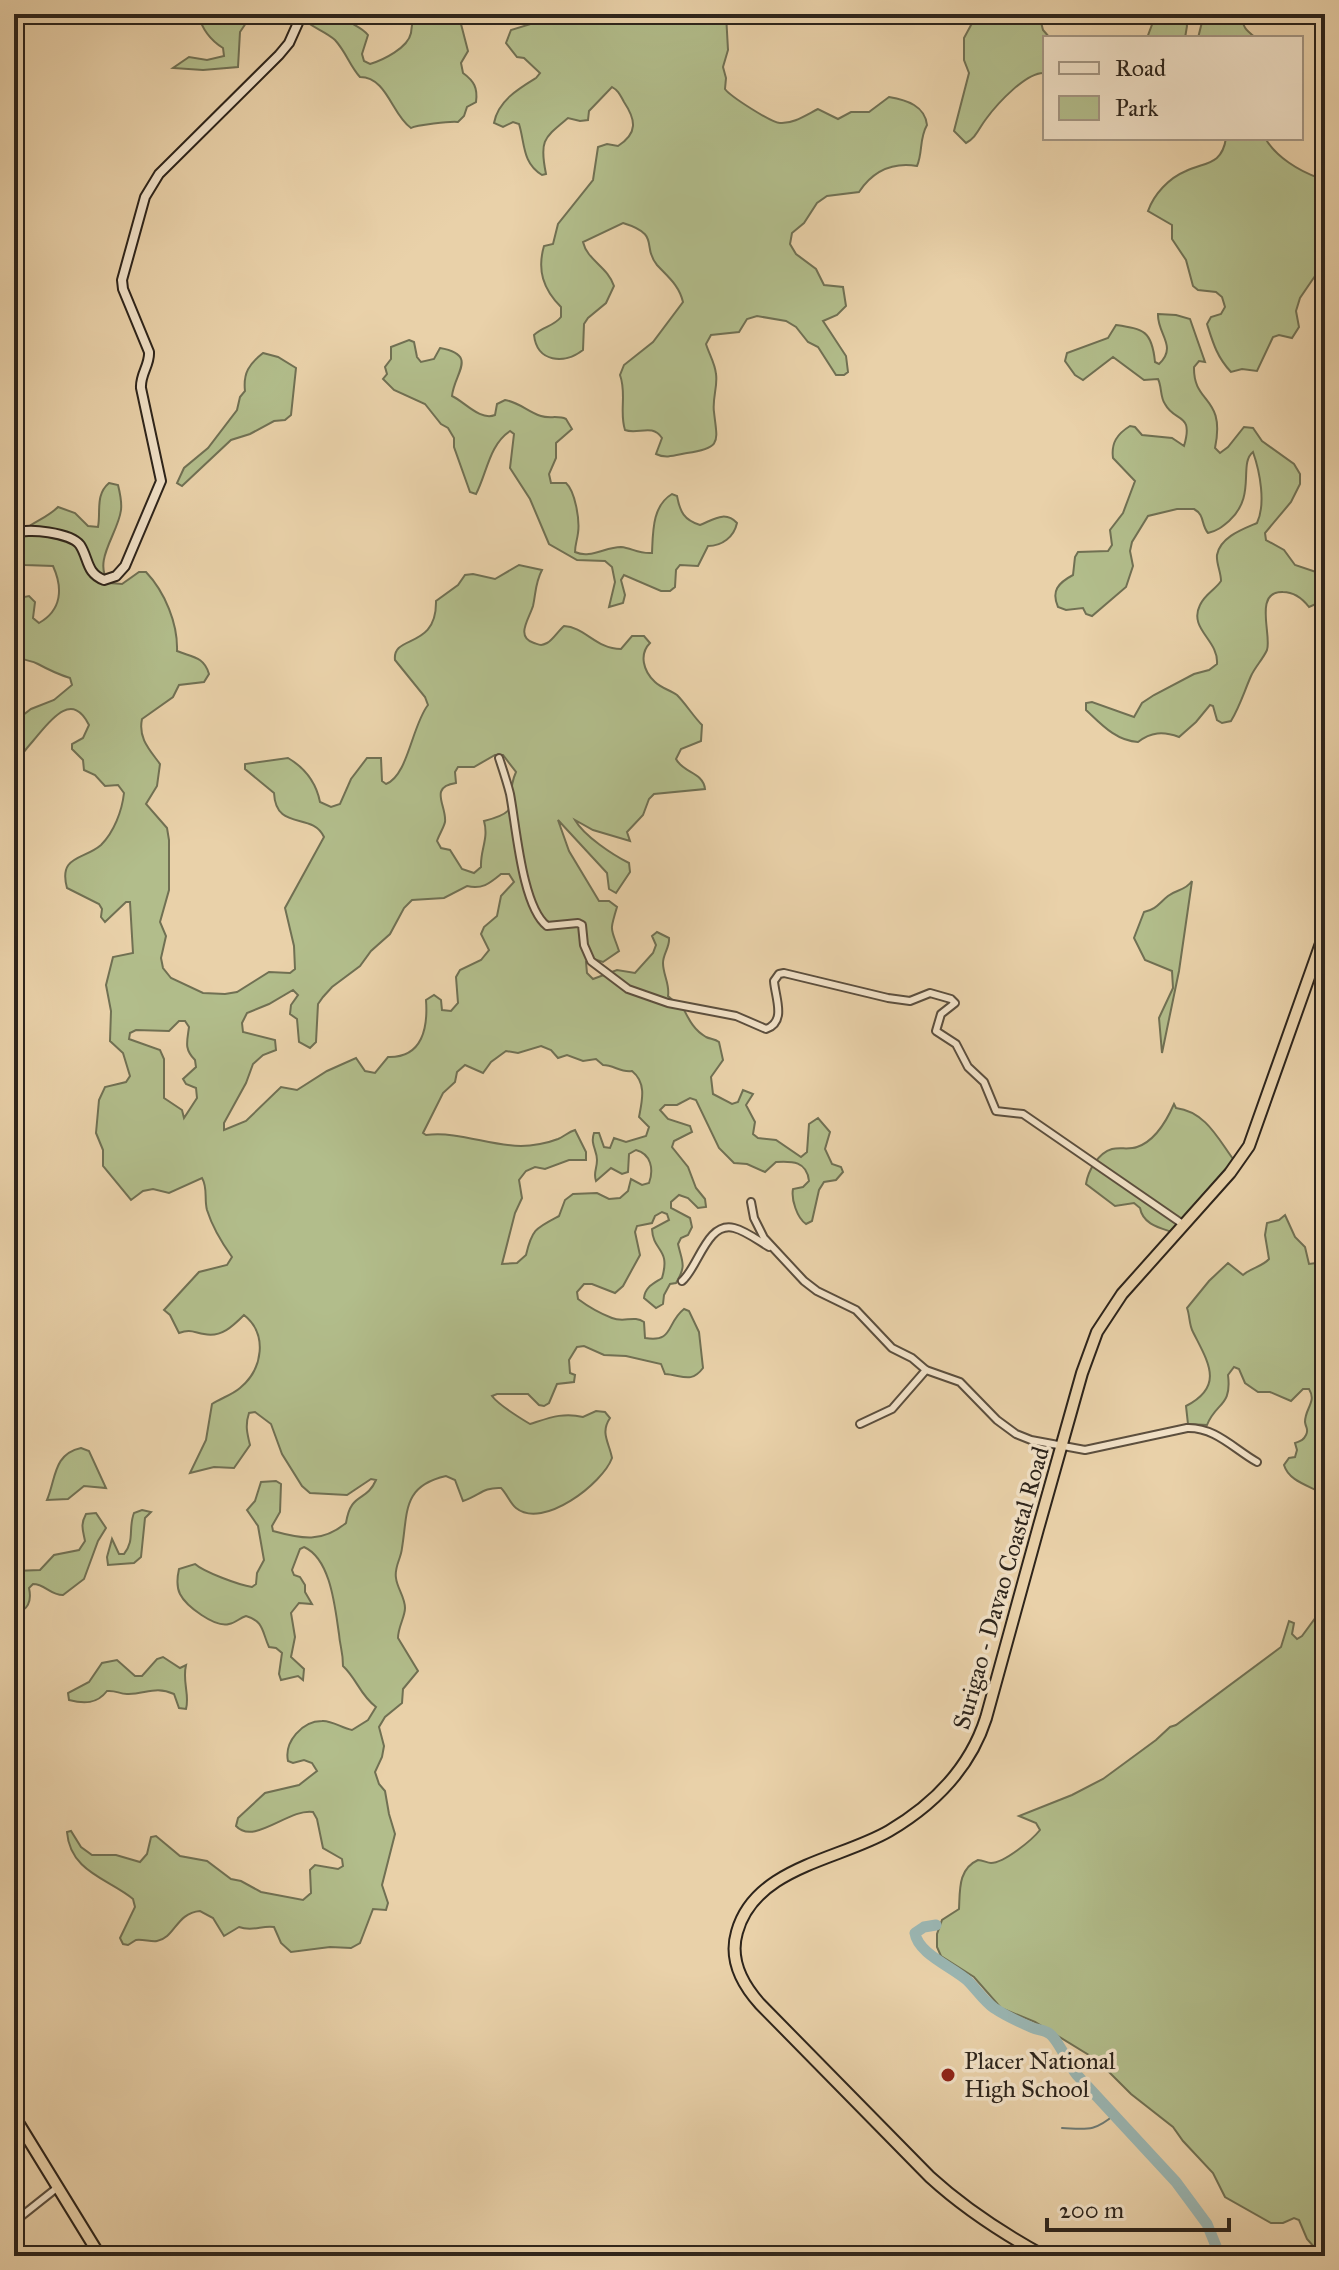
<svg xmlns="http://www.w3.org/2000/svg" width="1339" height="2270" viewBox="0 0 1339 2270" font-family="'IM FELL Great Primer',serif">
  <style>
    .green { fill: #b2bd8b; stroke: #707053; stroke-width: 2; fill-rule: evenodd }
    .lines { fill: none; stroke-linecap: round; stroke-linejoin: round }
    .stream { stroke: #6e7b75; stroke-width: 2 }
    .river { stroke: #9ab5b1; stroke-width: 11 }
    .street-casing { stroke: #5c4f3e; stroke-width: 10 }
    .secondary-casing { stroke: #2d241b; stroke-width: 12 }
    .highway-casing { stroke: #2d241b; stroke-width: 14 }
    .street { stroke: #f1e1c7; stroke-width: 6 }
    .secondary { stroke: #f1e1c7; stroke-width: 8 }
    .highway { stroke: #e9d1a9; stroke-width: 10 }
    .poi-dot { fill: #8f2418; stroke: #f1e1c7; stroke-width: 3 }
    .labels { text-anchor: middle; stroke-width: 7; stroke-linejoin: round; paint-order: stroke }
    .street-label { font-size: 24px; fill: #2d241b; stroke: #f1e1c7 }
    .poi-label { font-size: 24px; fill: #2d241b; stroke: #f1e1c7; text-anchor: start }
  </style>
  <rect width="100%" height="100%" fill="#e9d1a9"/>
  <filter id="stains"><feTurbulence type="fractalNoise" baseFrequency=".0025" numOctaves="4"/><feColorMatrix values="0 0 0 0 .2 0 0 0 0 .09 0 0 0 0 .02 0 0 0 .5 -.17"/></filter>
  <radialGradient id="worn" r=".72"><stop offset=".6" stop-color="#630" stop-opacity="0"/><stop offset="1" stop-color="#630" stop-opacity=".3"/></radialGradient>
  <g class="green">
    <path d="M198,14H252L240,32L238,67L203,70L173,68L189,57L207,60L224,56L223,48C210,40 202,29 198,14Z"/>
    <path d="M298,14H341C347,24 360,25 368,35L362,54L364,61L370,64C383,60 408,48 411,33C412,25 412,21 415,14H465L461,24L468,51L461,63L463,73C474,81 478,88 476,102L467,107L464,116L458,122C451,121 416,125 411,128C392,115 387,77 360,77C350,66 346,52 335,40C324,30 307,26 298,14Z"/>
    <path d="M537,14H591L595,19L601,21L612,15L618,23L638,14H726L728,50L723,67L726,78L725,89C731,97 772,123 780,123C793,124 806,115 818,109L838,119L851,112H869L889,97C907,100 925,106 927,125C919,139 923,152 917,166C892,162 873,171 859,192L827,196L817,203L804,223L792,233L790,244L796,254L816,269L824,285L843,287L846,306L837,315L823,321L846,356L848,372L844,375H836L818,347L808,342L796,327L786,321L757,316L747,319L739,332L711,335L706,344C709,354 715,363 716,374C718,386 712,399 714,412C717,441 723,448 687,453C676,455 666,459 656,454L662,438C652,423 638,435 625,430C619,412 627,394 620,375L624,365L653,342L683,302C679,285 668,277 657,265C641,246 662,235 623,223L583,242C587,260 608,267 614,286L606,303L588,318L584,324L583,350C564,365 537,362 534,335C543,326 553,327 561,317V307C543,289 537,270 544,246L553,244L558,224L593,180L598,147L607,144L618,146C638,133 636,120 624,102C620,95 619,91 612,87L589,111L588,120L580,121L568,118C544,138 539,140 546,174L542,175C522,163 525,143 519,124L513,122L503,127L494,123C498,101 518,89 536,78L540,73L524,58L517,57L506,43L511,30L534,23Z"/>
    <path d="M977,14H1046L1041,22L1043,30L1050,38H1045V73C1027,71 997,104 986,119C979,128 976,138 966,143L954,131L969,73L964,60V38Z"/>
    <path d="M1156,14H1185L1187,26L1185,38H1147Z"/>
    <path d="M1204,14H1243C1241,27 1247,31 1256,38H1198Z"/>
    <path d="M1226,138H1265C1276,157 1299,171 1319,178L1325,176V211L1317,239L1315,276L1300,298L1296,311L1299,327L1292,338L1279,335L1273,337L1257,371L1242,369L1231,372C1217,357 1213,343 1207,324L1211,317L1221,314L1225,307L1222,297L1216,292L1198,290L1193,286L1186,260L1172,239V225L1148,211C1154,194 1169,178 1186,171C1204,162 1222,166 1226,138Z"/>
    <path d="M1158,314L1176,315L1190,319L1205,362L1199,361L1194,367C1193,405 1226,395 1215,448L1220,453L1228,447L1244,427L1253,428L1262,441L1294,464L1300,474V484L1291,502L1265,533L1266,540L1284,550L1295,565L1325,575V600L1309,607C1302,598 1294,592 1283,592C1253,591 1272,635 1267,650C1263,659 1255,667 1251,676C1244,692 1240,706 1231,721L1222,723L1217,720L1213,706L1210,705L1196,722L1179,737C1163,731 1151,732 1138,742C1116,741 1101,724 1086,710V703L1092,702L1134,717L1142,703L1154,695L1194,674L1209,670L1217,664C1219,640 1188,629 1200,605C1205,594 1215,590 1221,581C1221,572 1216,563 1217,555C1220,537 1243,529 1257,523C1266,504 1260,472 1253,452C1238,464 1257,496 1229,521C1222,527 1217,531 1208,533C1201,525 1205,515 1194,509H1177L1148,516L1132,542L1130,551L1133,566L1126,587L1092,616L1086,614L1083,608L1066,610L1058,607C1051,591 1058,583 1073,575L1075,557L1078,552L1108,551L1112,545L1110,530L1123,513L1135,481L1113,458C1111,443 1117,434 1130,426L1135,427L1142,435L1172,438L1184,446C1194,412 1175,423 1165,404C1160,397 1162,387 1158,379L1144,380L1113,357L1083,380L1075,375L1065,361L1067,353L1108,338L1116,325C1144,329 1152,331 1155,362L1159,364C1178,346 1157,334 1158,314Z"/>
    <path d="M409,340L414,342L417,357L421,362L434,359L440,348C479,355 454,373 452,396C465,402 480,421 495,415L497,404L505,400C519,402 528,412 541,416C549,419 558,415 566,419L572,429L556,443V458L549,474L551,483H566C575,491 580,520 578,533C577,541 575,545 575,552C590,559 605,547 621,547C632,548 638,554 652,553C653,532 652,506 672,494L677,496C680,512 684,520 700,525C713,520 725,510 737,523C734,537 722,546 708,546L698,566L680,565L676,570L675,587L670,591H661L624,575L621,580L625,595L623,603L609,607L615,582L612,567L605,561L577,560L549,544L530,499L510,468L514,434L510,431C489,445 487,473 476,494L470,492L454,447V438L448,428L441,424L425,404L394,390L383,379L387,374L385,367L391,359V347Z"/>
    <path d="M263,353L278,357L296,368L291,415L285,420L274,421L250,434L231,440L182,486L177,483L184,468L208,448L237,410L240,397L245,391C243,373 249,364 263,353Z"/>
    <path d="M109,483L118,485C120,493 122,502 121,510C118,534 92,561 109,583L122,584L139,572H146C165,592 178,624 177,651C191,657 204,656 209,674L204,682L179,685L173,697L142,719C138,738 149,749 160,764L157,786L146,804L167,828L169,840V890L160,922L166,936L161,958L163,968L171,978L203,993L225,994L237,992L269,972L290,973L295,969L294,946L285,908L324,837C312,811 276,832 274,793L245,769V764L288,758C305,768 316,782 320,802L331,807L340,804L351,779L367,758H381L382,781L386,784C408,776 412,725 428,705L425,697L395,660C392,634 437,650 436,601L458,585L465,575L473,574L495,579L519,565L542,570C535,583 536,593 533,606C529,619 515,637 534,643C540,645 541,646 547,643C553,640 558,631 564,626C585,627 596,649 621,649L632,636H644L650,643C639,654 643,671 655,682C661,688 670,690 677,695C686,704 693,716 702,725L701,741L681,749L676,759C683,773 703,772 705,789L654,794L649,799L643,815L627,832L630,841L593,830L575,820C584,836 613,855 629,863L630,872L616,893L609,889L607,873L558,820L569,851L599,901H609L617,907C609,933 611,927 619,951L603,962L590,958L586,962L587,973L593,979L617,970L635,973L653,953L656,945L652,936L657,932L669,938C670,947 663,954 663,963C663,975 670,984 668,996L676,1003L681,1004C688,1017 692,1029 706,1037C710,1039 715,1039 719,1042L723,1060L711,1077L713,1094L732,1104L738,1102L743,1090L753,1094L746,1105L755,1122L753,1134L758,1138L776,1140L801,1157L807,1152L809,1124L818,1118L830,1132L825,1149L832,1164L841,1167L843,1172L836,1180L824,1182L819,1190L812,1221L806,1224C797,1218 791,1199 793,1189L803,1187L809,1181C807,1161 792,1161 776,1162L765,1172L747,1164L734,1163L719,1148L696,1100L690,1098L677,1105H665L660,1110L668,1119L690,1126L692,1132L674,1141L672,1147L688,1167L696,1188L705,1199L706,1207L698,1208L688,1198L679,1195L671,1202V1208L690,1218L692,1227L688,1235L681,1238L678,1244C682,1262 687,1265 676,1283L670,1284L664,1295L663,1304L656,1308L644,1298C645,1287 653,1284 662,1278C671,1248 653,1252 652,1229L669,1220L667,1214L662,1212L655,1216L652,1223L637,1226L635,1232L640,1255L623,1286L615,1293L592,1284H584L577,1292L578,1299C590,1308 599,1313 612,1318C624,1323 634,1315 644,1322L645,1338C674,1343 666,1323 684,1309L689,1311L699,1332L703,1368C691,1384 682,1375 665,1374L661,1364L626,1356L604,1355L584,1346L577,1347L569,1360L570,1373L575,1375L574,1382L557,1384L549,1403L544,1406L539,1405L528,1394H497L492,1396C498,1404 520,1418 530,1424C549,1418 563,1412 583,1417L596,1411L605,1412L610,1418C600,1433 609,1442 612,1458C603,1483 543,1530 516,1508C510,1503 507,1494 501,1488C483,1487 479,1496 463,1501L455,1480L446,1476C402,1486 408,1512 402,1548C401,1559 394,1567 396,1578C397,1588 405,1597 405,1608C405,1617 398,1627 398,1638L418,1671L403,1689L402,1703L385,1717L379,1727L384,1746L382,1757L375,1772L379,1784L385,1791L389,1814L395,1834L382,1885L388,1903L386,1910L373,1909L360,1943L351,1948L330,1947L291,1952L281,1943L274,1927C262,1925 253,1932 239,1927L224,1936L213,1918L200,1911C176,1913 175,1938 157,1941C151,1942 143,1939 136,1940L128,1945L123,1944L120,1938L135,1907L133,1899C109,1879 70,1872 67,1832L71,1831L81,1847L92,1855H116L140,1862L147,1854L151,1837L156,1836L180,1856L207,1861L231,1879L241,1881L261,1892L303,1900L311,1893L310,1870L315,1865L338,1869L343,1866L342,1859L323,1848L317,1819L313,1812C289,1808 254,1846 236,1826L238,1818L265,1793L299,1785L317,1771L312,1763L304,1760L293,1763L288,1761C284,1742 302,1721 322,1721C331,1720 342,1728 352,1730L368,1720L376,1707C360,1695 357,1679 343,1666C343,1651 340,1647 339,1634C335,1608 331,1559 304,1547L300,1549L292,1570L294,1575L300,1577L305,1585V1592L312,1604L299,1603L291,1613L295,1637L291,1657L304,1669L303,1680L298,1676L281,1680L279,1674L282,1653L276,1648L269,1647C262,1632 264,1621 246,1616C239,1618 236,1623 229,1624C215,1628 186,1606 180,1594C176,1586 177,1578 179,1569L195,1564C204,1572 239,1585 252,1587L256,1584L257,1573L264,1560L258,1526L247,1510L255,1501L261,1482L276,1481L281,1484L280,1512L272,1526L273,1531C302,1539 322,1543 346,1523C351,1491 366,1503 376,1480L371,1479L347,1495L310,1493L302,1486L282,1454L271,1424L255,1412L249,1413C245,1425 247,1433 250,1445L234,1468L214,1467L190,1473L206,1440L212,1404C221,1398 232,1395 240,1388C263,1369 268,1334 244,1315C233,1326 221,1338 204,1334C193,1332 190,1329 179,1333L170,1315L164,1310L199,1272L227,1265L232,1257C222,1243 212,1226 207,1210C204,1199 208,1188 202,1178L169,1193L153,1189L143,1191L131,1200L103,1166V1150L96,1133L99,1100L105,1087L126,1082L130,1076L123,1053L110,1041L111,1011L106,985L113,957L133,953L130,902H126L105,922L101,917L102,909L99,904L67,888C58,855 84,860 101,845C114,832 122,811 124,793L118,785L105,786L95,775L84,770L83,760L72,749V744L83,738L89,725C71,688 47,725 33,741C25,750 19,757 14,767V722L31,709L54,700L72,685L70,678C57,674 49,670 38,664C29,659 22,662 14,653V599L29,596L35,602L33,618L39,623C62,610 63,588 53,566L25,565L14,557V541C26,523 44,521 58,507L75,513L88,526L98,527C101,511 95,495 109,483ZM495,755H503L516,772C502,803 527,810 484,821C489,839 480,850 481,867L474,873L462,869L450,850L441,848L437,841C439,835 444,827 445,822C447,806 428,787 456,783L455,772L458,767H474ZM501,874H509L514,882L501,896L497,916L484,927L481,934L489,950L481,960L460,970L456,977L458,1003L451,1011L442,1010L441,1000L434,995L426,1000C428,1027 423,1058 388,1057L375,1073L365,1071L356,1058L327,1071L297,1090L281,1087L246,1121L224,1130V1123L246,1083L253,1064L263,1055L276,1050L275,1040L243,1032L242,1023L247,1013L269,1004L293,990L298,995L291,1005L290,1014L297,1019L299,1042L310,1048L316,1042L318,1004L323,997L332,987L360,966L371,951L390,934L404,908L412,900L444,898L467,886C482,890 490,883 501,874ZM179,1021H185L189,1027C187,1042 184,1049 195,1060L196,1067L183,1079L186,1084L196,1088L197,1098L184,1118L182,1110L164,1098V1059L160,1050L129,1039L130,1033L136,1030L169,1031ZM541,1046L551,1050L558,1058L567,1055L583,1061L596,1059L603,1065C614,1065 621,1073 632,1071C647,1083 642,1101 639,1117L649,1127L646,1136L626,1142L614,1138L610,1148L604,1147L599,1133H594C590,1144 597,1150 597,1160C597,1170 593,1172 596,1181L611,1168L622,1174L628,1172L629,1154L636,1150C651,1154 654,1169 649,1183L642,1185L631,1179L628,1191L620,1198L609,1199L597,1193L573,1194L565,1200L559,1216C536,1228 532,1229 526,1255L517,1263L502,1264L515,1213L522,1198L519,1180L526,1171L535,1167L545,1169L569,1160H586V1152L575,1130C568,1132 565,1136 558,1139C548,1143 532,1146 521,1146C490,1146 459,1131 426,1135L423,1133L443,1093L455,1082L457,1072L465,1065L483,1073L491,1062L506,1051L518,1053Z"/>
    <path d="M1192,881L1179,971L1162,1053L1159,1018L1173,988L1172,971L1145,960L1134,938L1144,912C1157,909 1159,903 1168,896C1177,889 1185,891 1192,881Z"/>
    <path d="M1174,1104L1176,1108C1207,1112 1219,1141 1236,1163L1175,1233C1161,1228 1143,1225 1140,1208L1134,1203L1115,1206L1086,1184C1088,1171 1098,1153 1112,1149C1120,1147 1129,1150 1137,1147C1155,1141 1167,1120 1174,1104Z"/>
    <path d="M1285,1215L1295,1237L1305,1247L1309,1264L1325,1262V1495C1311,1486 1289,1482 1284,1465L1289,1458L1295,1457L1297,1450L1295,1443C1300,1441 1303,1441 1306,1435C1309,1429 1306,1429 1305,1422C1305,1408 1317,1402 1309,1389H1303L1291,1401L1270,1392H1258L1245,1383L1239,1369L1234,1367L1228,1375C1232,1407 1216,1402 1207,1425L1188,1424L1186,1406C1225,1386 1208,1362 1193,1332C1189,1325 1190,1316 1187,1308L1209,1281L1228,1263L1243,1275C1252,1267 1262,1267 1269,1259L1265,1235L1267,1223L1279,1220Z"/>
    <path d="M81,1448L89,1451L106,1488L84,1486L68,1499L47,1500C56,1479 53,1454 81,1448Z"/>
    <path d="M142,1510L151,1512L145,1518L141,1557L134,1563L108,1565L107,1557L112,1539L119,1554H124C135,1541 128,1528 134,1513Z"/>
    <path d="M96,1513L106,1528L98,1541L84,1579L63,1595C50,1595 45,1584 33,1584L29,1588C32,1602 28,1610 14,1615V1571L40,1570L54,1555L79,1550L85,1541C83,1530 80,1525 86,1514Z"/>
    <path d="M1325,1612V2256H1322L1307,2239L1299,2220L1294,2218L1283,2223H1271L1225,2197L1213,2173L1183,2141L1173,2127L1131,2094L1097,2060L1035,2022L1001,2008L974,1977L941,1956L937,1947V1934L942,1920L959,1909C960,1890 958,1869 978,1860C983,1860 987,1863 991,1863C1004,1863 1032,1840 1040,1830L1036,1823L1019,1816L1072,1795L1103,1779L1156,1740L1170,1727L1176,1725L1281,1647L1289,1621L1294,1623L1292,1634L1297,1639L1302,1636L1319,1613Z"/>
    <path d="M163,1657L180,1668L186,1665C182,1682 190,1695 186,1709L179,1708L174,1694C155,1685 144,1695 127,1694C119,1694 116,1690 107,1691C97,1704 84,1704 69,1700L68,1693L89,1682L102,1663L117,1660L135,1676H142L157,1659Z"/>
  </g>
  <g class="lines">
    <path class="stream" d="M1062,2128C1087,2129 1094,2132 1114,2115"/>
    <path class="river" d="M936,1925L924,1927L915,1933C918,1954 953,1967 968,1981C977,1990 984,2001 994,2008C1006,2016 1019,2022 1033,2028C1038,2030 1045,2030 1050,2034C1059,2041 1068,2064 1077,2075L1176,2182L1207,2224L1220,2256"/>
    <g class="street-casing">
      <g id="street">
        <path d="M499,758C503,770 507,782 510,794C516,825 522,907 547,926L578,923L582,925L584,945L591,961L628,989L668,1003L736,1016L766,1029C787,1022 775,997 774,981L779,974L784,973L888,998L910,1001L930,993L951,999L955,1003L941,1014L936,1031L956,1044L968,1067L984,1082L996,1111L1023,1114L1184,1225"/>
        <path d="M751,1202L754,1218L764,1238L804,1281L817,1291L856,1310L892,1348L912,1358L926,1370L960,1382L997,1420L1016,1434L1031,1440L1085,1450L1187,1428C1215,1427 1234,1449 1257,1462"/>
        <path d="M682,1281C698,1268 707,1221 734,1228C746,1231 759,1241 769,1247"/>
        <path d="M860,1424L892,1409L926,1370"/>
        <path d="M14,2222L58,2187"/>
        <path d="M1196,2256L1197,2255"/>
      </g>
    </g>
    <g class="secondary-casing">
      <path id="secondary" d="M14,534C27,527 71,533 80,545C89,559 86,573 104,580L116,576L125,566L161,481L141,388C140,374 150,365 149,352L123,289L122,280L145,197L159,174L279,55L289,43L302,14"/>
    </g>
    <g class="highway-casing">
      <g id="highway">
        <path d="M14,2116L100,2256"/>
        <path d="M1044,2256C1002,2233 965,2209 930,2177L760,2004C742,1984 729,1959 737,1932C755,1867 839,1860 889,1831C933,1805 970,1768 986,1718L1038,1529L1082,1373L1097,1332L1122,1294L1230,1173L1249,1146L1325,932"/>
      </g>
    </g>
    <use href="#street" class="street"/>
    <use href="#secondary" class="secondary"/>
    <use href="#highway" class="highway"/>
  </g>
  <circle class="poi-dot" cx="948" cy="2075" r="8"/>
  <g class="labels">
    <g class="street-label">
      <text transform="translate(1001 1588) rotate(-74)" y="8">Surigao - Davao Coastal Road</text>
    </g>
    <g class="poi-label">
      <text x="964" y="2069">Placer National<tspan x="964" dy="28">High School</tspan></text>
    </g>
  </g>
  <rect width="1339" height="2270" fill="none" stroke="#e9d1a9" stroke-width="48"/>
  <rect x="16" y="16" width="1307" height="2238" fill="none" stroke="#2d241b" stroke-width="4"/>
  <rect x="24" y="24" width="1291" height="2222" fill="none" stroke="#2d241b" stroke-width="2"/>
  <rect x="1043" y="36" width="260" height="104" fill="#f1e1c7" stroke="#a39582" stroke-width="2"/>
  <rect x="1059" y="62" width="40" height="12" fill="#f1e1c7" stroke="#a39582" stroke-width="2"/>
  <text x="1115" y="76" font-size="24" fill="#2d241b">Road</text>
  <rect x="1059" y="96" width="40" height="24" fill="#b2bd8b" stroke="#a39582" stroke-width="2"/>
  <text x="1115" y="116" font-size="24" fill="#2d241b">Park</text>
  <path d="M1047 2218v12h182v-12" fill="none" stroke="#2d241b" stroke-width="4"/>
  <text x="1059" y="2218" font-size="24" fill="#2d241b" stroke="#f1e1c7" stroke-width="6" paint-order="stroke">200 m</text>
  <rect width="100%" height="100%" filter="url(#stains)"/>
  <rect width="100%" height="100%" fill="url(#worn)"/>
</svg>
